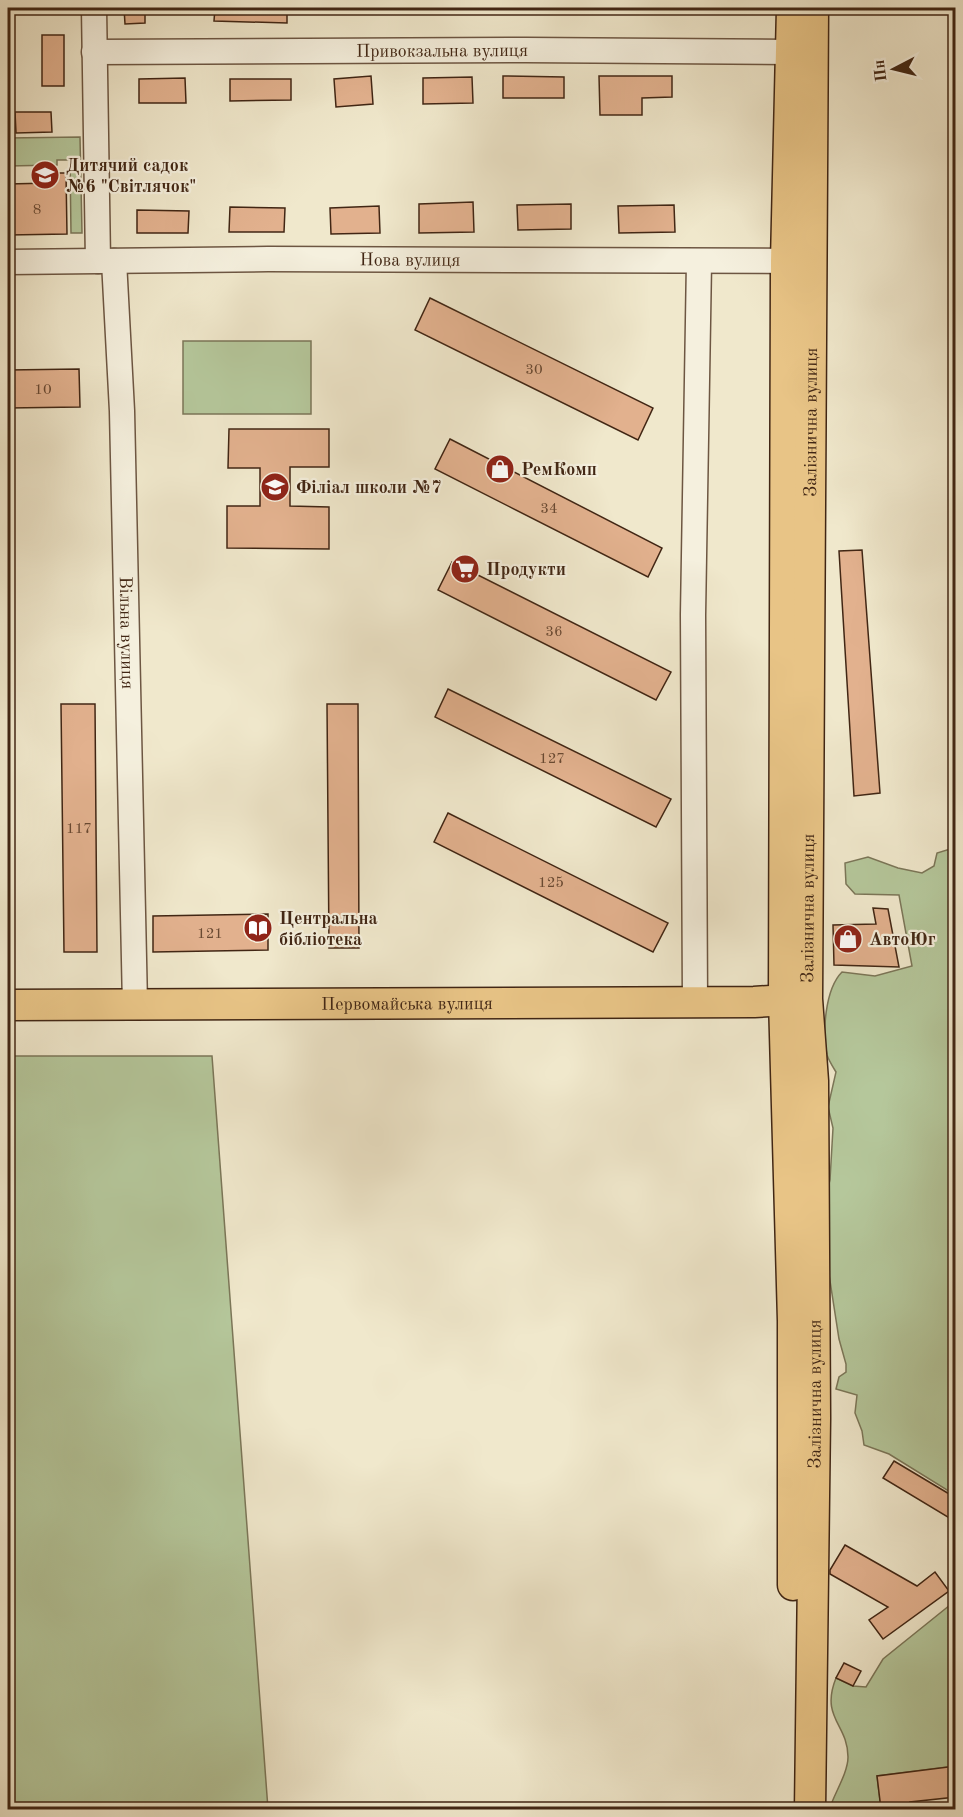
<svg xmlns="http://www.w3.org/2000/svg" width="963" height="1817" viewBox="0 0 963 1817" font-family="'Old Standard TT',serif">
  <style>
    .green { fill: #b5c79b; stroke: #7b7658; stroke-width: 1.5 }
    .building { fill: #e2b18e; stroke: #412614; stroke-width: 1.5 }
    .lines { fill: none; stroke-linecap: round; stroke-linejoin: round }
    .minor-casing { stroke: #6d5642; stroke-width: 27 }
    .major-casing { stroke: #412614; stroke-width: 33 }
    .minor { stroke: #f5f0de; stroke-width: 24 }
    .major { stroke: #e8c486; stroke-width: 30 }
    .labels { text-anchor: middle; stroke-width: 4.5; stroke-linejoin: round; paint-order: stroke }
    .number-label { font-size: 15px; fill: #694932 }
    .street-label { font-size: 18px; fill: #412614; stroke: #f5f0de }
    .poi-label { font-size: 18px; font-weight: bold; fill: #412614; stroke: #f5f0de; text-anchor: start }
  </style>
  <rect width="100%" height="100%" fill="#f0e8cc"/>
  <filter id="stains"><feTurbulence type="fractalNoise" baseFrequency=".00333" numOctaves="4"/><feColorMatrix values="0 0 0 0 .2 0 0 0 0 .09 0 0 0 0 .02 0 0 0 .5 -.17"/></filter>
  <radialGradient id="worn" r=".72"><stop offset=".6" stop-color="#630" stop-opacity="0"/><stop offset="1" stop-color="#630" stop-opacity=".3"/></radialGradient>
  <g class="green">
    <path d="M80,137L82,233H71L70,160H57V165L8,166V138Z"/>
    <rect x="183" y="341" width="128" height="73"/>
    <path d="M950,849L955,851V1495L889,1454L864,1445L862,1431L855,1413L857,1395L836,1389L839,1377L846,1372V1364L839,1339L828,1268L825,1200L830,1180L833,1128L828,1107L836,1072C833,1067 829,1061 827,1055C822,1033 825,989 842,972L875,976L912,966L899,895L855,894L846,884L845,863L868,857L898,868L922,873L934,866L937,853Z"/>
    <path d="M8,1056H212L268,1809H8Z"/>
    <path d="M955,1601V1766L877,1776L881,1809L829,1810C834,1794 848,1773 848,1757C848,1724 820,1718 836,1678L853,1686L866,1687L883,1659Z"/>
  </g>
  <g class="building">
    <path d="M124,8H145V23L125,24Z"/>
    <path d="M215,8H287V23L214,21Z"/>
    <rect x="42" y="35" width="22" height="51"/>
    <path d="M371,76L373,104L336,107L334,79Z"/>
    <path d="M503,76L564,77V98H503Z"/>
    <path d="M599,76H672V97L642,98V115H600Z"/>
    <path d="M472,77L473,103L423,104V78Z"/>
    <path d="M185,78L186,103H139V79Z"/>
    <path d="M230,79H291V100L230,101Z"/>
    <path d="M15,112H51L52,132L16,133Z"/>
    <path d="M51,173H66L67,234L8,235V184L51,183Z"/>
    <path d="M473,202L474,232L419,233V204Z"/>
    <path d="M571,204V229L518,230L517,205Z"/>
    <path d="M674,205L675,232L619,233L618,206Z"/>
    <path d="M379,206L380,233L331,234L330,208Z"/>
    <path d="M230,207L285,208L284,232H229Z"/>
    <path d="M137,210L189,211L188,233H137Z"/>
    <path d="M430,298L653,408L638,440L415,330Z"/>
    <path d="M79,369L80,407L8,408V370Z"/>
    <path d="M229,429H329V467H290V506L329,507V549L227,548V506H260V468H228Z"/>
    <path d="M450,439L662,548L648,577L435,469Z"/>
    <path d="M862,550L880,793L854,796L839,551Z"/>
    <path d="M452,562L671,672L656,700L438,590Z"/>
    <path d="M448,689L671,799L656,827L435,717Z"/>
    <path d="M61,704H95L97,952H64Z"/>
    <path d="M327,704H358L359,948H329Z"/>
    <path d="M448,813L668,923L653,952L434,842Z"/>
    <path d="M873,908L888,909L899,967L834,965L833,925L876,924Z"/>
    <path d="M268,914V950L153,952V916Z"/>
    <path d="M894,1461L956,1498V1522L883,1478Z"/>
    <path d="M845,1545L917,1586L935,1572L949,1591L883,1639L869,1620L888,1607L830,1574V1570Z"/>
    <path d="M844,1663L861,1671L853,1686L836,1678Z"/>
    <path d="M956,1766V1797L910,1802L911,1809H881L877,1776Z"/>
  </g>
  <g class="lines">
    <g class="minor-casing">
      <g id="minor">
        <path d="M94,8L98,261"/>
        <path id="s1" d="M94,52L526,50L791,52"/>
        <path id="s2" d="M114,261L122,411L135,1005"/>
        <path id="s3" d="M8,262L268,259L803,261"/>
        <path d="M695,1002L693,615L699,262"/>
      </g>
    </g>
    <g class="major-casing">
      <g id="major">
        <path d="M792,8L786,261L784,999L793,1321V1585"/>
        <path id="s4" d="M8,1005L754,1002L804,999"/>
        <path id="s5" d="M810,1810L815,1418L813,1081L807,999L813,8"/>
      </g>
    </g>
    <use href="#minor" class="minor"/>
    <use href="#major" class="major"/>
  </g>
  <defs>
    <g id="school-disc" transform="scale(1.5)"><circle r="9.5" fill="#8f2418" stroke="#f5f0de"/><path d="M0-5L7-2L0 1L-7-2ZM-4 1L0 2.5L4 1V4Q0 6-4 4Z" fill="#fff"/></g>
    <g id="shop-disc" transform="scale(1.5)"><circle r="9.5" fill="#8f2418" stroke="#f5f0de"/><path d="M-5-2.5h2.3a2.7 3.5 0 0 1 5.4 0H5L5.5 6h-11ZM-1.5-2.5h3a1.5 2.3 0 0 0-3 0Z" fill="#fff"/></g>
    <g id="supermarket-disc" transform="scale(1.5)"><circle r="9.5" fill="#8f2418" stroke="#f5f0de"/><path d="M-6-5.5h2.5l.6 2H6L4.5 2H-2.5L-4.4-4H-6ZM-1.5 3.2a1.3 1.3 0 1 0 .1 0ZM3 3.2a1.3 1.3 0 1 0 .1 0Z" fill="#fff"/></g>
    <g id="library-disc" transform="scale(1.5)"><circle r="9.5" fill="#8f2418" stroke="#f5f0de"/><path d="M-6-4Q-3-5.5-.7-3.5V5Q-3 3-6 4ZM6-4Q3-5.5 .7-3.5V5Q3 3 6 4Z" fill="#fff"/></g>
  </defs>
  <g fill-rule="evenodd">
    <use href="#school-disc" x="45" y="175"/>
    <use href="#shop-disc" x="500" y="469"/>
    <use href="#school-disc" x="275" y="487"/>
    <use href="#supermarket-disc" x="465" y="569"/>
    <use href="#library-disc" x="258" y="928"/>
    <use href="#shop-disc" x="848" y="939"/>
  </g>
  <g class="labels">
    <g class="number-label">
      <text x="37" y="214">8</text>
      <text x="534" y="374">30</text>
      <text x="43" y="394">10</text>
      <text x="549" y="513">34</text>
      <text x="554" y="636">36</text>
      <text x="552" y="763">127</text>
      <text x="79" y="833">117</text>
      <text x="551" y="887">125</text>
      <text x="210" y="938">121</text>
    </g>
    <g class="street-label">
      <text dy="6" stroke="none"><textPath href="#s1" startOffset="348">Привокзальна вулиця</textPath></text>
      <text dy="6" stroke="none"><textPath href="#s3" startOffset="402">Нова вулиця</textPath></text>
      <text dy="6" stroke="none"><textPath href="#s5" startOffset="1388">Залізнична вулиця</textPath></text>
      <text dy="6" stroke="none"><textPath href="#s2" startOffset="372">Вільна вулиця</textPath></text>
      <text dy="6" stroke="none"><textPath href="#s5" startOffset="902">Залізнична вулиця</textPath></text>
      <text dy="6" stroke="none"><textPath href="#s4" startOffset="399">Первомайська вулиця</textPath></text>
      <text dy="6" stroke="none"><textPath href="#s5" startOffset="416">Залізнична вулиця</textPath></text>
    </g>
    <g class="poi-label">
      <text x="66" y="171">Дитячий садок<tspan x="66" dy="21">№6 "Світлячок"</tspan></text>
      <text x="521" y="475">РемКомп</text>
      <text x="296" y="493">Філіал школи №7</text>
      <text x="486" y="575">Продукти</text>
      <text x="279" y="924">Центральна<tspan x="279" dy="21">бібліотека</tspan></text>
      <text x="869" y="945">АвтоЮг</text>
    </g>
  </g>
  <rect width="963" height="1817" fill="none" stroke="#f0e8cc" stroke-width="30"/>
  <rect x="9" y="9" width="945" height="1799" fill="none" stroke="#412614" stroke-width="3"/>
  <rect x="15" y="15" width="933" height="1787" fill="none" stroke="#412614" stroke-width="1.5"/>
  <g transform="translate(894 69) rotate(263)" stroke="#f5f0de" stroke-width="4.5" paint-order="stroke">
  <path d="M0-4.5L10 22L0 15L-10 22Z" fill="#412614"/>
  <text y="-9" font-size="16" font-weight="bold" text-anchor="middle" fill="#412614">Пн</text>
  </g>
  <rect width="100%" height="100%" filter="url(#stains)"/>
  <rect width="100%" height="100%" fill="url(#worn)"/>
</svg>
